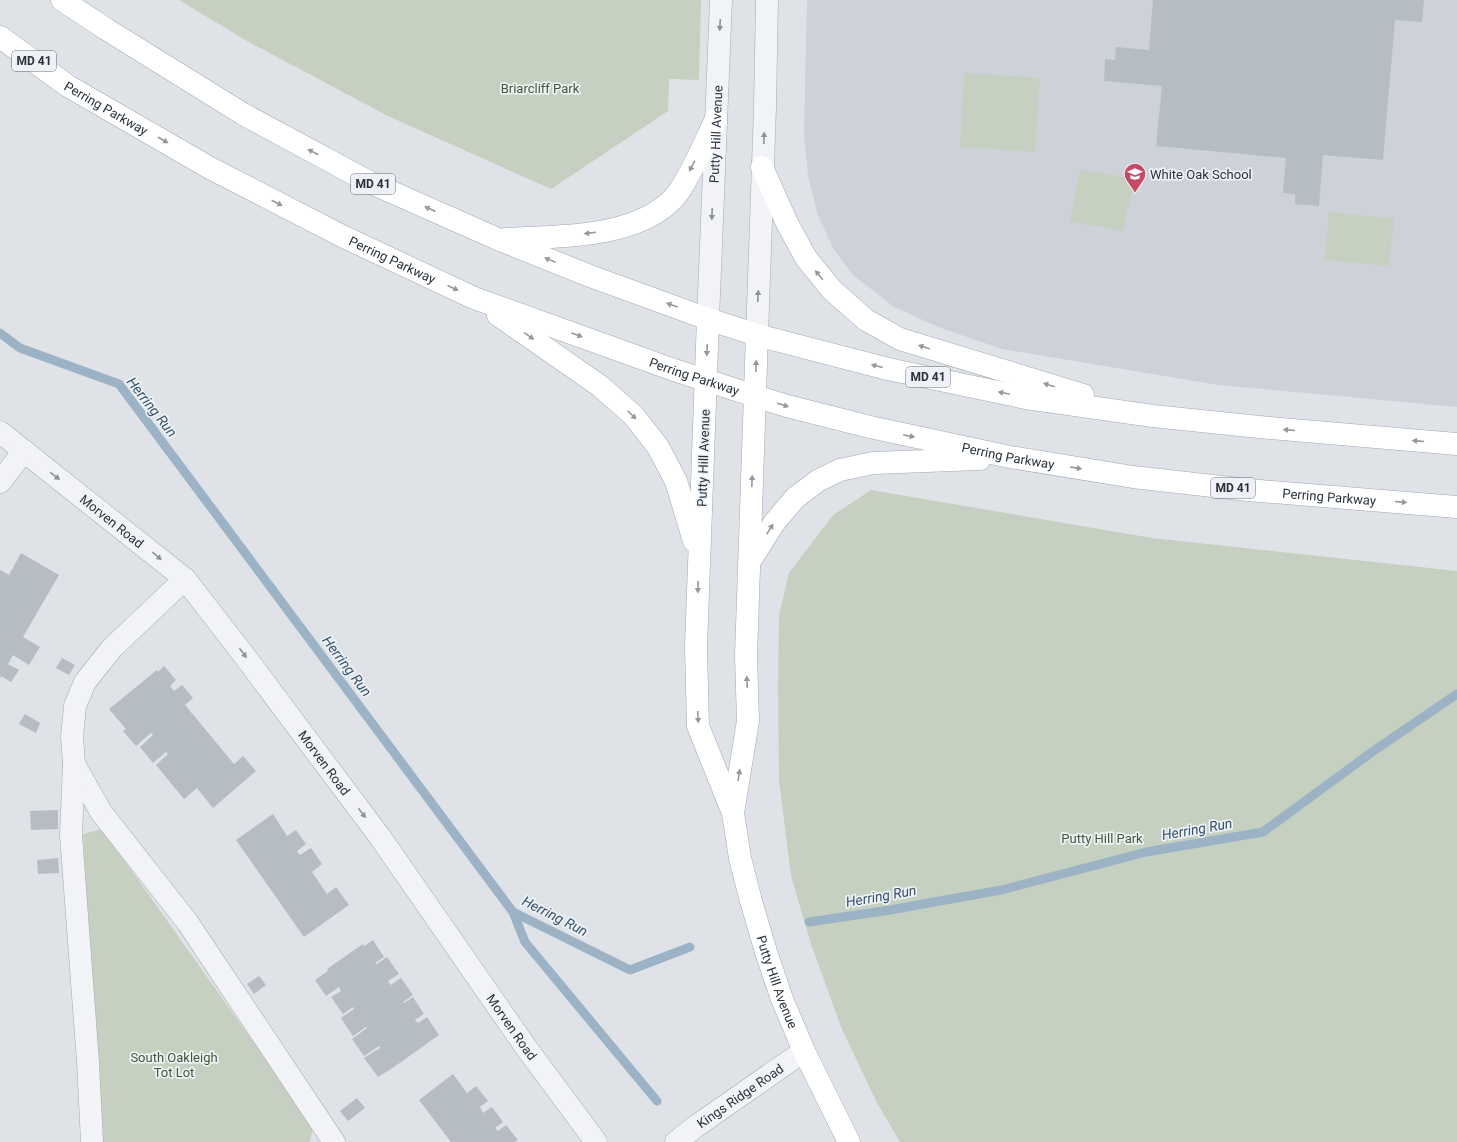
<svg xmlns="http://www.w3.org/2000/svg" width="1457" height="1142" viewBox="0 0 1457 1142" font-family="Roboto,sans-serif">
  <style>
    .built { fill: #cdd2d9 }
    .green { fill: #c6d0c0 }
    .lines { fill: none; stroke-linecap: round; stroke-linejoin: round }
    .stream { stroke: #9bb3c5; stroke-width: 9 }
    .building { fill: #b6bcc4 }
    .minor-casing { stroke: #a5aab1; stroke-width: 23 }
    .major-casing { stroke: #9fa8b2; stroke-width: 23 }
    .minor { stroke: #f1f3f6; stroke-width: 22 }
    .major { stroke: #fff; stroke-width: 22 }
    .oneway { fill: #8d929a }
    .oneway2 { fill: #94989e }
    .labels { text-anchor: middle; stroke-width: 3.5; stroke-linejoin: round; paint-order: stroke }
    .shield { fill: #eef1f5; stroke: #646b74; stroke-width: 1 }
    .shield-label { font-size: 12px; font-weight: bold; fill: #29323d }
    .park-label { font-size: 13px; fill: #3f5837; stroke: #eef1f5 }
    .street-label { font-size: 13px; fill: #29323d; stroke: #eef1f5 }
    .poi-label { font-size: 13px; fill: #29323d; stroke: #eef1f5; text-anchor: start }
    .water-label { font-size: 14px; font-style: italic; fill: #35536e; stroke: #eef1f5 }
  </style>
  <rect width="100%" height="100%" fill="#dfe3e7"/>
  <path class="built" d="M807,0H1457V407L1218,385L1002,349L938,327L894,307L853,275L834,250L817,213L808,175L804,133Z"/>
  <g class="green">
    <path d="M179,0H701L699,80L669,79L668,111L551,189L388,116L247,41Z"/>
    <path d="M964,73L1040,78L1035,152L960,147Z"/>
    <path d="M1080,169L1134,179L1123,231L1070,221Z"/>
    <path d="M1329,212L1394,219L1389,266L1325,260Z"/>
    <path d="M871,490L1152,538L1457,571V1142H900L877,1103L841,1027L811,944L791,876L779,780L778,687L779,615L789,573L833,515Z"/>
    <path d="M102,829L313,1126L310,1142H100L83,834Z"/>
  </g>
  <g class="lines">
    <g class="stream">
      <path d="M0,333L20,348L119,384L513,912L630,970L690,947"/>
      <path d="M513,912L525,942L657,1101"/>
      <path d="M809,922L890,910L1001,890L1146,852L1263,832L1372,752L1457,694"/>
    </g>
  </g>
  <g class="building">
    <path d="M1153,0H1424L1422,22L1395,20L1383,160L1323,155L1319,206L1295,204V194L1283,193L1286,158L1156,146L1162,86L1104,81L1105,59L1115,60L1116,47L1149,50Z"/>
    <path d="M21,553L59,575L23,637L40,647L29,665L13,655L8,664L19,670L11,682L1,676L0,679V570L9,575Z"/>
    <path d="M62,658L75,665L69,675L56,668Z"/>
    <path d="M164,666L176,680L170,686L174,691L182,685L193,698L185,705L234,764L243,756L256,771L213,808L197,788L184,799L156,765L168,754L166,752L153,763L140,747L153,735L151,733L136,746L123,731L126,729L109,709L157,670L158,672Z"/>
    <path d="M25,714L40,723L36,733L19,724Z"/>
    <path d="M58,810V829L31,830L30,811Z"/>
    <path d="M273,814L287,836L296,830L306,844L297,851L300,855L311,848L322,864L312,872L327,894L336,887L349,905L304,937L236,840Z"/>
    <path d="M58,858L59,873L38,874L37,860Z"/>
    <path d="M373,940L384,957L375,963L377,964L387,957L399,974L388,981L391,985L401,978L413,995L403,1002L404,1003L413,997L424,1014L415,1020L418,1023L427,1017L439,1035L394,1067L378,1077L364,1058L380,1048L379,1046L364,1056L352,1039L367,1028L366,1027L353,1036L341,1018L354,1009L353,1007L343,1014L331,997L341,991L339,987L326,996L315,980L328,971L327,969L363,944L364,946Z"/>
    <path d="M259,976L266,985L254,994L247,984Z"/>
    <path d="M453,1074L467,1093L476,1086L488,1101L480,1107L483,1113L492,1107L503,1122L495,1128L498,1131L506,1125L518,1140L515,1142H451L419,1100Z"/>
    <path d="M357,1098L365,1108L348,1121L340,1111Z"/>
  </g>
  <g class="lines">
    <g class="minor-casing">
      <g id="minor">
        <path id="s1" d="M708,319L721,0"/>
        <path d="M757,335L765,108L767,0"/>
        <path id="s2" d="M0,432L185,579L240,650L380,837L525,1046L596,1142"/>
        <path d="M0,482L24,451"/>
        <path d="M74,764L101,812L188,923L334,1142"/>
        <path d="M92,1142L88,1062L71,835L74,764L72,737L75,706L85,682L112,648L185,579"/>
        <path id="s3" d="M676,1142L695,1127L804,1051"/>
      </g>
    </g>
    <g class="major-casing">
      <g id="major">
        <path d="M62,0L106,29L243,114L369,182L500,240L590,276L708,319L757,335L888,369L1026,398L1153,416L1259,427L1457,444"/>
        <path id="s4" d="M0,37L68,86L210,168L342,236L474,298L674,370L755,396L787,406L870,427L1010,457L1133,477L1248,490L1457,507"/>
        <path d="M762,167L787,223L806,258L832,290L866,320L900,339L1083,395"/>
        <path d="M506,239C559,236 647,239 680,190C694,168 705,142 716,119"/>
        <path d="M498,315L600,386L634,416L658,447L676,481L694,541"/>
        <path id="s5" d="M708,319L696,647L698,726L733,813L740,858L751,901L766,952L782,999L804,1051L849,1142"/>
        <path d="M750,561L774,523L795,498L819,480L840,470L873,463L980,459"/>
        <path d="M733,813L748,721L746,656L757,335"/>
      </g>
    </g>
    <use href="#minor" class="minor"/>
    <use href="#major" class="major"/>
  </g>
  <defs><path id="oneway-solid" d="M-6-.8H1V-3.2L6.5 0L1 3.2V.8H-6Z"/></defs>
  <g class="oneway">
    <use href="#oneway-solid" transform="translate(720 25) rotate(93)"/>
    <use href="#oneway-solid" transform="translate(764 138) rotate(-88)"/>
    <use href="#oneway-solid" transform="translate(712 214) rotate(92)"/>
    <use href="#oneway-solid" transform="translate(758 296) rotate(-88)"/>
    <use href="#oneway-solid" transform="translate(55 476) rotate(38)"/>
    <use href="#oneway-solid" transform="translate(157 556) rotate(40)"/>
    <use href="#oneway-solid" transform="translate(243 653) rotate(53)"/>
    <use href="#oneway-solid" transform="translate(362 813) rotate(53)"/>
  </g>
  <g class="oneway2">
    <use href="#oneway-solid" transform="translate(163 140) rotate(30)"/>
    <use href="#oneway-solid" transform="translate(313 152) rotate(-152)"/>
    <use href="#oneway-solid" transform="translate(692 166) rotate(118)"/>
    <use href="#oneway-solid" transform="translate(277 203) rotate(27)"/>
    <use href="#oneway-solid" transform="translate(430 209) rotate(-156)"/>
    <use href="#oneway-solid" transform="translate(590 233) rotate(173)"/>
    <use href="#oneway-solid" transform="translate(550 260) rotate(-158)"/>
    <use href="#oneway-solid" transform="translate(819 275) rotate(-129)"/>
    <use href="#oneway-solid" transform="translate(453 288) rotate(25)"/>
    <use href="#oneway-solid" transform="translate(672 305) rotate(-160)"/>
    <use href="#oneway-solid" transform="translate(577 335) rotate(20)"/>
    <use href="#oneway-solid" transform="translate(529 336) rotate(35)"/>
    <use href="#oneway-solid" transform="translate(924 347) rotate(-163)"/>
    <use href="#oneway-solid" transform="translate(707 350) rotate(92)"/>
    <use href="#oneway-solid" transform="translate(756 366) rotate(-88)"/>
    <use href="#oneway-solid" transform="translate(877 366) rotate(-166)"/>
    <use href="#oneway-solid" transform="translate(1049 385) rotate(-163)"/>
    <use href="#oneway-solid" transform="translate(1004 393) rotate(-168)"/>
    <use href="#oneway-solid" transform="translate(783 405) rotate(17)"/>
    <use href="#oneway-solid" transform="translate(632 415) rotate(45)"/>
    <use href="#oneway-solid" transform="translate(1289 430) rotate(-175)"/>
    <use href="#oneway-solid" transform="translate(909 436) rotate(12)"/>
    <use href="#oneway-solid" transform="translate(1418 441) rotate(-175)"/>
    <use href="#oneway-solid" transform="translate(1076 468) rotate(9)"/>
    <use href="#oneway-solid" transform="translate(752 481) rotate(-88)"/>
    <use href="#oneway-solid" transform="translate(1401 502) rotate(5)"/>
    <use href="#oneway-solid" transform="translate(770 529) rotate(-58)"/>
    <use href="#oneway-solid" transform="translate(698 587) rotate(92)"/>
    <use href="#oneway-solid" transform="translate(747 682) rotate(-92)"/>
    <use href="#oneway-solid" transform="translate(698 717) rotate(87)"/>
    <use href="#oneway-solid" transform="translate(739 775) rotate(-81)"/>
  </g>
  <defs>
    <g id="school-pin" transform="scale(1.15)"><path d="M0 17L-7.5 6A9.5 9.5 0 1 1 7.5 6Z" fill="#c64a66" stroke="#eef1f5"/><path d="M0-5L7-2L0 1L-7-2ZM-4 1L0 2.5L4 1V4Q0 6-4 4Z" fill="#fff"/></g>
  </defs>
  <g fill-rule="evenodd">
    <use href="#school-pin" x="1135" y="174"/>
  </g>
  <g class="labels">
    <g class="shield">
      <rect x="12" y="51" width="44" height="20" rx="3"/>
      <rect x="351" y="174" width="44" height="20" rx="3"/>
      <rect x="906" y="367" width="44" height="20" rx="3"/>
      <rect x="1211" y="478" width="44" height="20" rx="3"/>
    </g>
    <g class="shield-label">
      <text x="34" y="65">MD 41</text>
      <text x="373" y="188">MD 41</text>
      <text x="928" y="381">MD 41</text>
      <text x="1233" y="492">MD 41</text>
    </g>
    <g class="park-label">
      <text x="540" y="93">Briarcliff Park</text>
      <text x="1102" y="843">Putty Hill Park</text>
      <text x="174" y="1062">South Oakleigh<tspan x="174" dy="15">Tot Lot</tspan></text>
    </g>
    <g class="street-label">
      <text dy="5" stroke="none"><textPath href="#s4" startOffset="128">Perring Parkway</textPath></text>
      <text dy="5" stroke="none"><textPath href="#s1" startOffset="185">Putty Hill Avenue</textPath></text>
      <text dy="5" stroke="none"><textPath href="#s4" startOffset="452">Perring Parkway</textPath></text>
      <text dy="5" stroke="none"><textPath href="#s4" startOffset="776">Perring Parkway</textPath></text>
      <text dy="5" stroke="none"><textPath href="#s4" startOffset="1100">Perring Parkway</textPath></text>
      <text transform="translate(703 458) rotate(-88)" y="5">Putty Hill Avenue</text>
      <text dy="5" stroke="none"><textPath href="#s4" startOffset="1424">Perring Parkway</textPath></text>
      <text dy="5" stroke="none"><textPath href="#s2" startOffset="143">Morven Road</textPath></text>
      <text dy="5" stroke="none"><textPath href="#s2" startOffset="467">Morven Road</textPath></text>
      <text dy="5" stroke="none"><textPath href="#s5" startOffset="676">Putty Hill Avenue</textPath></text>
      <text dy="5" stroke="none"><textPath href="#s2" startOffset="791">Morven Road</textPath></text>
      <text dy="5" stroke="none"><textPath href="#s3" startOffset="79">Kings Ridge Road</textPath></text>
    </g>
    <g class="poi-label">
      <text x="1150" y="179">White Oak School</text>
    </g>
    <g class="water-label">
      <text transform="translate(152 407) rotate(52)" y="5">Herring Run</text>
      <text transform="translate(347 666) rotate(53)" y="5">Herring Run</text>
      <text transform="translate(1197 829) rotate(-10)" y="5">Herring Run</text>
      <text transform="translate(881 896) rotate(-10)" y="5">Herring Run</text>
      <text transform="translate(555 916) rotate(27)" y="5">Herring Run</text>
    </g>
  </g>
</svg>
